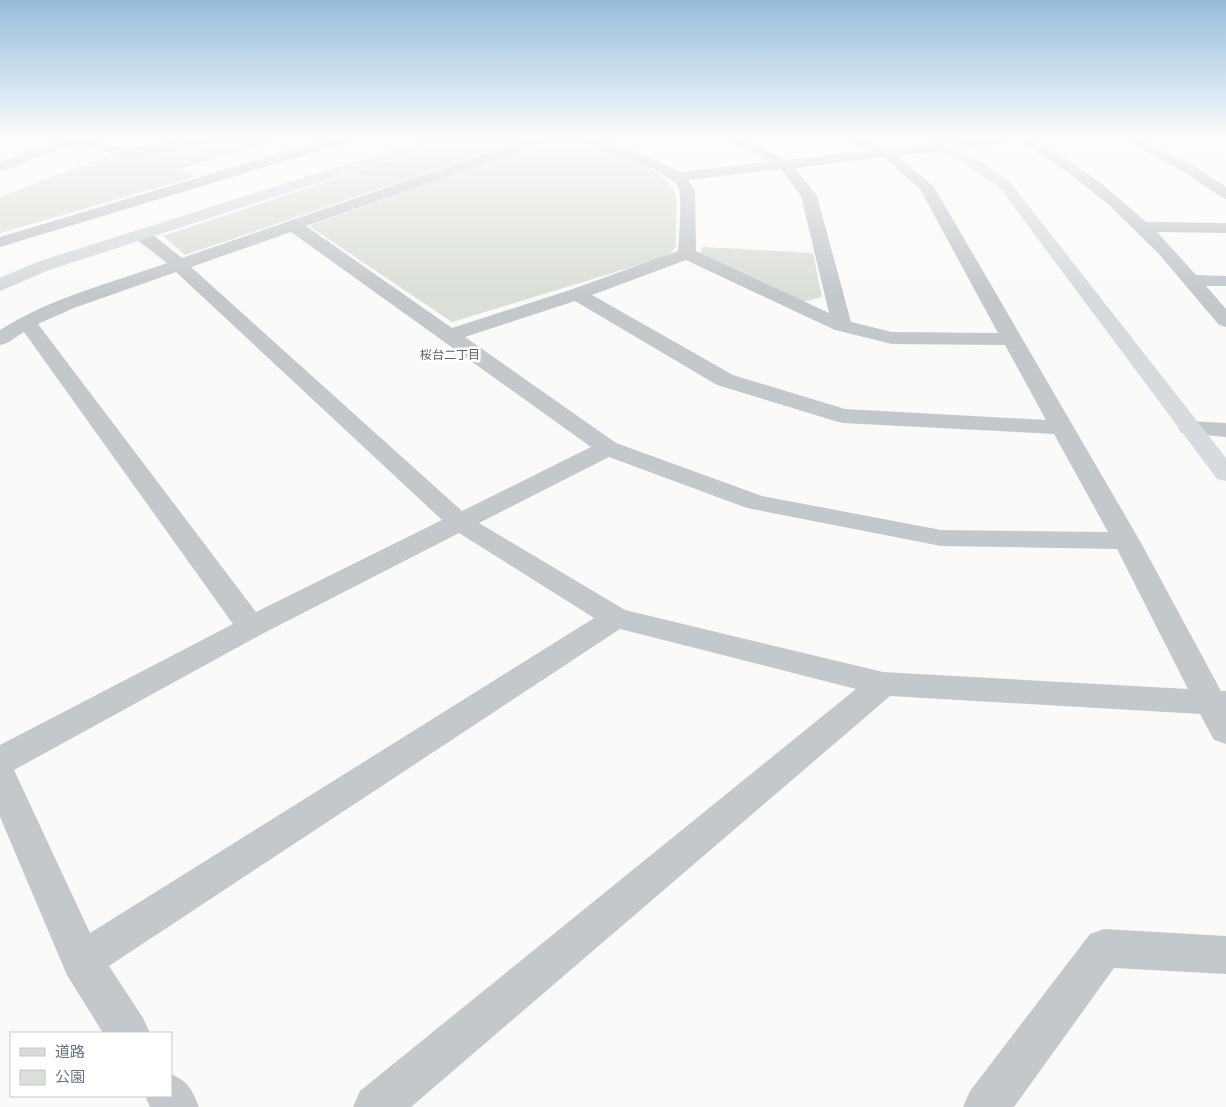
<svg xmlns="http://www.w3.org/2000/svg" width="1226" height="1107" viewBox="0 0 1226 1107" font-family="'Alegreya Sans','Noto Sans JP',sans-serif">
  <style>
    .green { fill: #dadfd7 }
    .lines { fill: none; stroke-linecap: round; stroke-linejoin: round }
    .street { fill: #c3c8cc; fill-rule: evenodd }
    .secondary { fill: #d6dbdf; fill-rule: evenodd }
    .labels { text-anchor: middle; stroke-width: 5; stroke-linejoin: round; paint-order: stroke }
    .far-neighbourhood-label { font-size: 12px; fill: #57646e; stroke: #fff }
  </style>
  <rect width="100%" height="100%" fill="#fafaf8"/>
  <g class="green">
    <path d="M172,139H283L179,169L198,176L0,233V197L107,156Z"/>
    <path d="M456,139H527L185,255L163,236Z"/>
    <path d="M554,139C584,139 663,163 675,193C678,200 675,236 676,247L668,256L452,322L309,226Z"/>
    <path d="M702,247L813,253L822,297L801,302L701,254Z"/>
  </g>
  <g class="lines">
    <g class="street">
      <path d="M70,139H95L115,146L130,147L161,145L187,139H212L211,142C180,150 148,158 117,155C107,153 91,146 84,146C55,145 28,164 0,171V162L55,142Z"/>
      <path d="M327,139H349L348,142L0,247V237Z"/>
      <path d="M528,139H548L547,142L306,226L452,328L570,290L678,251C679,240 682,197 679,189C672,170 600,149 579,142L578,139H599L643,154L680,172L768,162L726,139H744L786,160L869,151L848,139H866L887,149L967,139H1013L1007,143L898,156L934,187L1140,541L1221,691H1226V744L1214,740L1200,714L890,696L411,1107H353L360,1091L856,689L620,629L109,966L143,1018L150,1033H103L67,975L0,817V745L233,624L24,332L7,343L0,345V330C50,298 111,283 167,263L136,239L134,235L136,231H148L182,258ZM884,157L920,189L998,333L892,332L851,322L817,196L795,168ZM781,169L801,196L829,313L696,251L695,190L688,180ZM291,232L591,447L462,511L191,267ZM686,260L835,330L892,344L1005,345L1046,420L845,409L733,375L592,295ZM176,272L442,520L256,612L38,324L74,308ZM575,301L717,385L835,421L843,423L1054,434L1108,532L941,530L762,496L616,443L465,337ZM609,457L747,508L941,546L1117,549L1188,689L883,672L625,610L479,523ZM459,533L594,618L90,933L14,770L262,634Z"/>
      <path d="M1017,139H1033L1075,165L1102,184L1146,222L1226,223V233L1157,232L1196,275L1226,276V286H1206L1226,309V327L1219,325L1159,254L1109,205L1074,177Z"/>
      <path d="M1125,139H1143L1197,168L1226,187V199L1221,197L1187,174Z"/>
      <path d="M1190,421L1226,423V437L1182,433L1178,428L1182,423Z"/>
      <path d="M1104,929L1226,936V974L1114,968L1014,1107H963L970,1091L1090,934Z"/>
      <path d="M171,1074C189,1082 192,1090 199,1107H150L145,1096H171Z"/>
    </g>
    <g class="secondary">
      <path d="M425,139H446L445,142L49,270L0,291V278L37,262Z"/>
      <path d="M926,139H943L979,160L1009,181L1226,458V481L1217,479L999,187Z"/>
    </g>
  </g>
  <linearGradient id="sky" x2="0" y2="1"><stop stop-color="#96bcdc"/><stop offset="0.47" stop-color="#fdfdfc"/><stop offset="1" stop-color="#fdfdfc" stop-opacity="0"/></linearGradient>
  <rect width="1226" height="294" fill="url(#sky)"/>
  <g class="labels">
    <g class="far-neighbourhood-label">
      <text x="450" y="359">桜台二丁目</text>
    </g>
  </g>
  <rect x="10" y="1032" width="162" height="65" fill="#ffffff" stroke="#c1c8cd"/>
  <rect x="20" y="1048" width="25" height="8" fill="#d6dbdf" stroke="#c1c8cd"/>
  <text x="55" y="1057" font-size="15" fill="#657683">道路</text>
  <rect x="20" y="1070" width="25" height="15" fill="#dadfd7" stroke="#c1c8cd"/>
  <text x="55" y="1082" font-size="15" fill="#657683">公園</text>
</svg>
